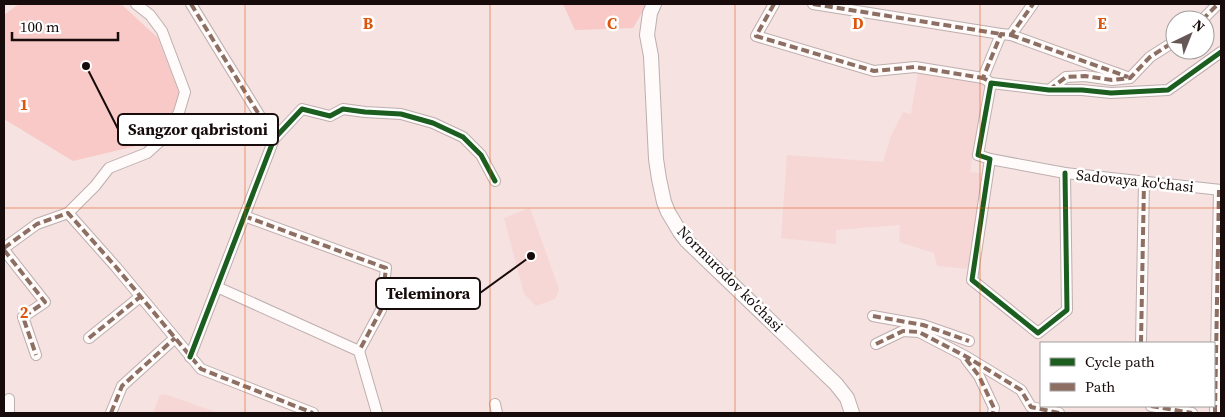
<svg xmlns="http://www.w3.org/2000/svg" width="1225" height="417" viewBox="0 0 1225 417" font-family="'Source Serif 4',serif">
  <style>
    .built { fill: #f7d7d5 }
    .green { fill: #f8c9c6 }
    .lines { fill: none; stroke-linecap: round; stroke-linejoin: round }
    .minor-casing { stroke: #beafaf; stroke-width: 12 }
    .major-casing { stroke: #beafaf; stroke-width: 16 }
    .minor { stroke: #fefbfa; stroke-width: 10 }
    .major { stroke: #fefbfa; stroke-width: 14 }
    .quiet { stroke: #8d6e63; stroke-width: 4; stroke-dasharray: 8 4; stroke-linecap: butt }
    .cycleway-casing { stroke: #fff; stroke-width: 8 }
    .cycleway { stroke: #1b5e20; stroke-width: 5 }
    .grid { fill: none; stroke: #de550c; stroke-width: 1; stroke-opacity: 0.55 }
    .labels { text-anchor: middle; stroke-width: 5; stroke-linejoin: round; paint-order: stroke }
    .street-label { font-size: 15px; fill: #170c0b; stroke: #fff }
    .grid-label { font-size: 16px; text-anchor: middle; font-weight: bold; fill: #de550c; stroke: #fff; stroke-width: 5; stroke-linejoin: round; paint-order: stroke }
    .leader { fill: none; stroke: #170c0b; stroke-width: 2 }
    .callout-dot { fill: #170c0b; stroke: #fff; stroke-width: 2 }
    .callout { fill: #fff; stroke: #170c0b; stroke-width: 2 }
    .callout-label { font-size: 16px; text-anchor: middle; font-weight: bold; fill: #170c0b }
  </style>
  <rect width="100%" height="100%" fill="#f5e2e1"/>
  <g class="built">
    <path d="M918,72L984,85L970,172L982,173L970,269L937,266L934,253L899,242L900,225L836,230V244L781,238L787,155L883,162L891,136L903,112L911,114Z"/>
    <path d="M530,208L559,289L555,299L536,306L524,294L504,218Z"/>
    <path d="M164,394L219,413H153L160,395Z"/>
  </g>
  <g class="green">
    <path d="M19,4H121L158,38L179,93L174,111L165,127L148,148L140,145L73,161L4,119V15Z"/>
    <path d="M563,4H647L633,28L575,30Z"/>
  </g>
  <g class="lines">
    <g class="minor-casing">
      <g id="minor">
        <path d="M191,4L274,139"/>
        <path d="M774,4L756,36L874,71L915,67L983,78"/>
        <path d="M813,4L1001,34"/>
        <path d="M1202,20L1218,4"/>
        <path d="M1011,35L1127,77"/>
        <path d="M988,81L983,78L1001,34L1011,35L1033,4"/>
        <path d="M1049,90L1066,77L1085,76L1112,80L1130,78L1150,57L1175,41"/>
        <path d="M990,159L1065,173L1221,190"/>
        <path d="M1065,173L1067,310L1038,333L972,280L990,159L978,155L991,83L1049,90H1082L1111,93L1168,90L1221,52"/>
        <path d="M68,213L95,186L109,168L147,153L168,134L179,112L185,92L162,31L150,15L136,4"/>
        <path d="M244,216L386,268L381,310L359,351"/>
        <path d="M4,248L37,224L68,213L116,267L201,369L313,413"/>
        <path d="M4,250L45,302L23,317L36,355"/>
        <path d="M217,287L359,351L377,413"/>
        <path d="M873,316L923,325L969,341"/>
        <path d="M89,338L140,297"/>
        <path d="M1141,343L1144,182"/>
        <path d="M876,344L903,331L919,332L967,357L1021,390L1031,407L1059,413"/>
        <path d="M190,357L274,139L302,109L330,116L343,109L365,112L401,114L433,123L463,137L481,155L495,181"/>
        <path d="M966,359L979,376L994,408L993,413"/>
        <path d="M9,399V413"/>
        <path d="M495,404L497,413"/>
        <path d="M1151,406L1192,413"/>
        <path d="M111,413L122,386L175,338"/>
        <path d="M1215,413L1219,190"/>
      </g>
    </g>
    <g class="major-casing">
      <path id="major" d="M654,4L650,13L647,35L651,56L656,159L659,179L664,202L668,212L680,232L687,241L836,384L847,398L852,413"/>
    </g>
    <use href="#minor" class="minor"/>
    <use href="#major" class="major"/>
    <g class="quiet">
      <path d="M191,4L274,139"/>
      <path d="M774,4L756,36L874,71L915,67L983,78"/>
      <path d="M813,4L1001,34"/>
      <path d="M1202,20L1218,4"/>
      <path d="M1011,35L1128,77"/>
      <path d="M987,80L983,78L1001,34L1011,35L1033,4"/>
      <path d="M1049,90L1066,77L1085,76L1112,80L1130,78L1150,57L1175,41"/>
      <path d="M244,216L386,268L381,310L359,351"/>
      <path d="M4,248L37,224L68,213L116,267L201,369L313,413"/>
      <path d="M4,250L45,302L23,317L36,355"/>
      <path d="M873,316L923,325L969,341"/>
      <path d="M89,338L140,297"/>
      <path d="M1141,343L1144,182"/>
      <path d="M876,344L903,331L919,332L967,357L1021,390L1031,407L1059,413"/>
      <path d="M966,359L979,376L994,408L993,413"/>
      <path d="M1151,406L1192,413"/>
      <path d="M111,413L122,386L175,338"/>
      <path d="M1215,413L1219,190"/>
    </g>
    <g class="cycleway-casing">
      <g id="cycleway">
        <path d="M1065,173L1067,310L1038,333L972,280L990,159L978,155L991,83L1049,90H1082L1111,93L1168,90L1221,52"/>
        <path d="M190,357L274,139L302,109L330,116L343,109L365,112L401,114L433,123L463,137L481,155L495,181"/>
      </g>
    </g>
    <use href="#cycleway" class="cycleway"/>
  </g>
  <path class="grid" d="M245,4V413M490,4V413M735,4V413M980,4V413M4,208H1221"/>
  <g class="labels">
    <g class="street-label">
      <text transform="translate(1135 181) rotate(6)" y="5">Sadovaya ko'chasi</text>
      <text transform="translate(730 279) rotate(45)" y="5">Normurodov ko'chasi</text>
    </g>
  </g>
  <g class="grid-label">
    <text x="368" y="29">B</text>
    <text x="612" y="29">C</text>
    <text x="858" y="29">D</text>
    <text x="1102" y="29">E</text>
    <text x="24" y="110">1</text>
    <text x="24" y="318">2</text>
  </g>
  <path class="leader" d="M86 66L118 129M531 256L480 293"/>
  <g class="callout-dot">
    <circle cx="86" cy="66" r="5"/>
    <circle cx="531" cy="256" r="5"/>
  </g>
  <g class="callout">
    <rect x="118" y="114" width="160" height="31" rx="5"/>
    <rect x="376" y="278" width="104" height="31" rx="5"/>
  </g>
  <g class="callout-label">
    <text x="198" y="135">Sangzor qabristoni</text>
    <text x="428" y="299">Teleminora</text>
  </g>
  <rect width="1225" height="417" fill="none" stroke="#170c0b" stroke-width="10"/>
  <rect x="1040" y="342" width="175" height="65" fill="#ffffff" stroke="#a29e9d"/>
  <rect x="1050" y="358" width="25" height="8" fill="#1b5e20" stroke="#a29e9d"/>
  <text x="1085" y="367" font-size="15" fill="#170c0b">Cycle path</text>
  <rect x="1050" y="383" width="25" height="8" fill="#8d6e63" stroke="#a29e9d"/>
  <text x="1085" y="392" font-size="15" fill="#170c0b">Path</text>
  <g transform="translate(1190 35) rotate(43)"><circle r="24" fill="#ffffff" stroke="#a29e9d"/>
  <path d="M0-4L9 19L0 12L-9 19Z" fill="#655756"/>
  <text y="-8" font-size="14" font-weight="bold" text-anchor="middle" fill="#170c0b">N</text>
  </g>
  <path d="M12 32v8h106v-8" fill="none" stroke="#170c0b" stroke-width="2.5"/>
  <text x="20" y="32" font-size="15" fill="#170c0b" stroke="#ffffff" stroke-width="4" paint-order="stroke">100 m</text>
</svg>
